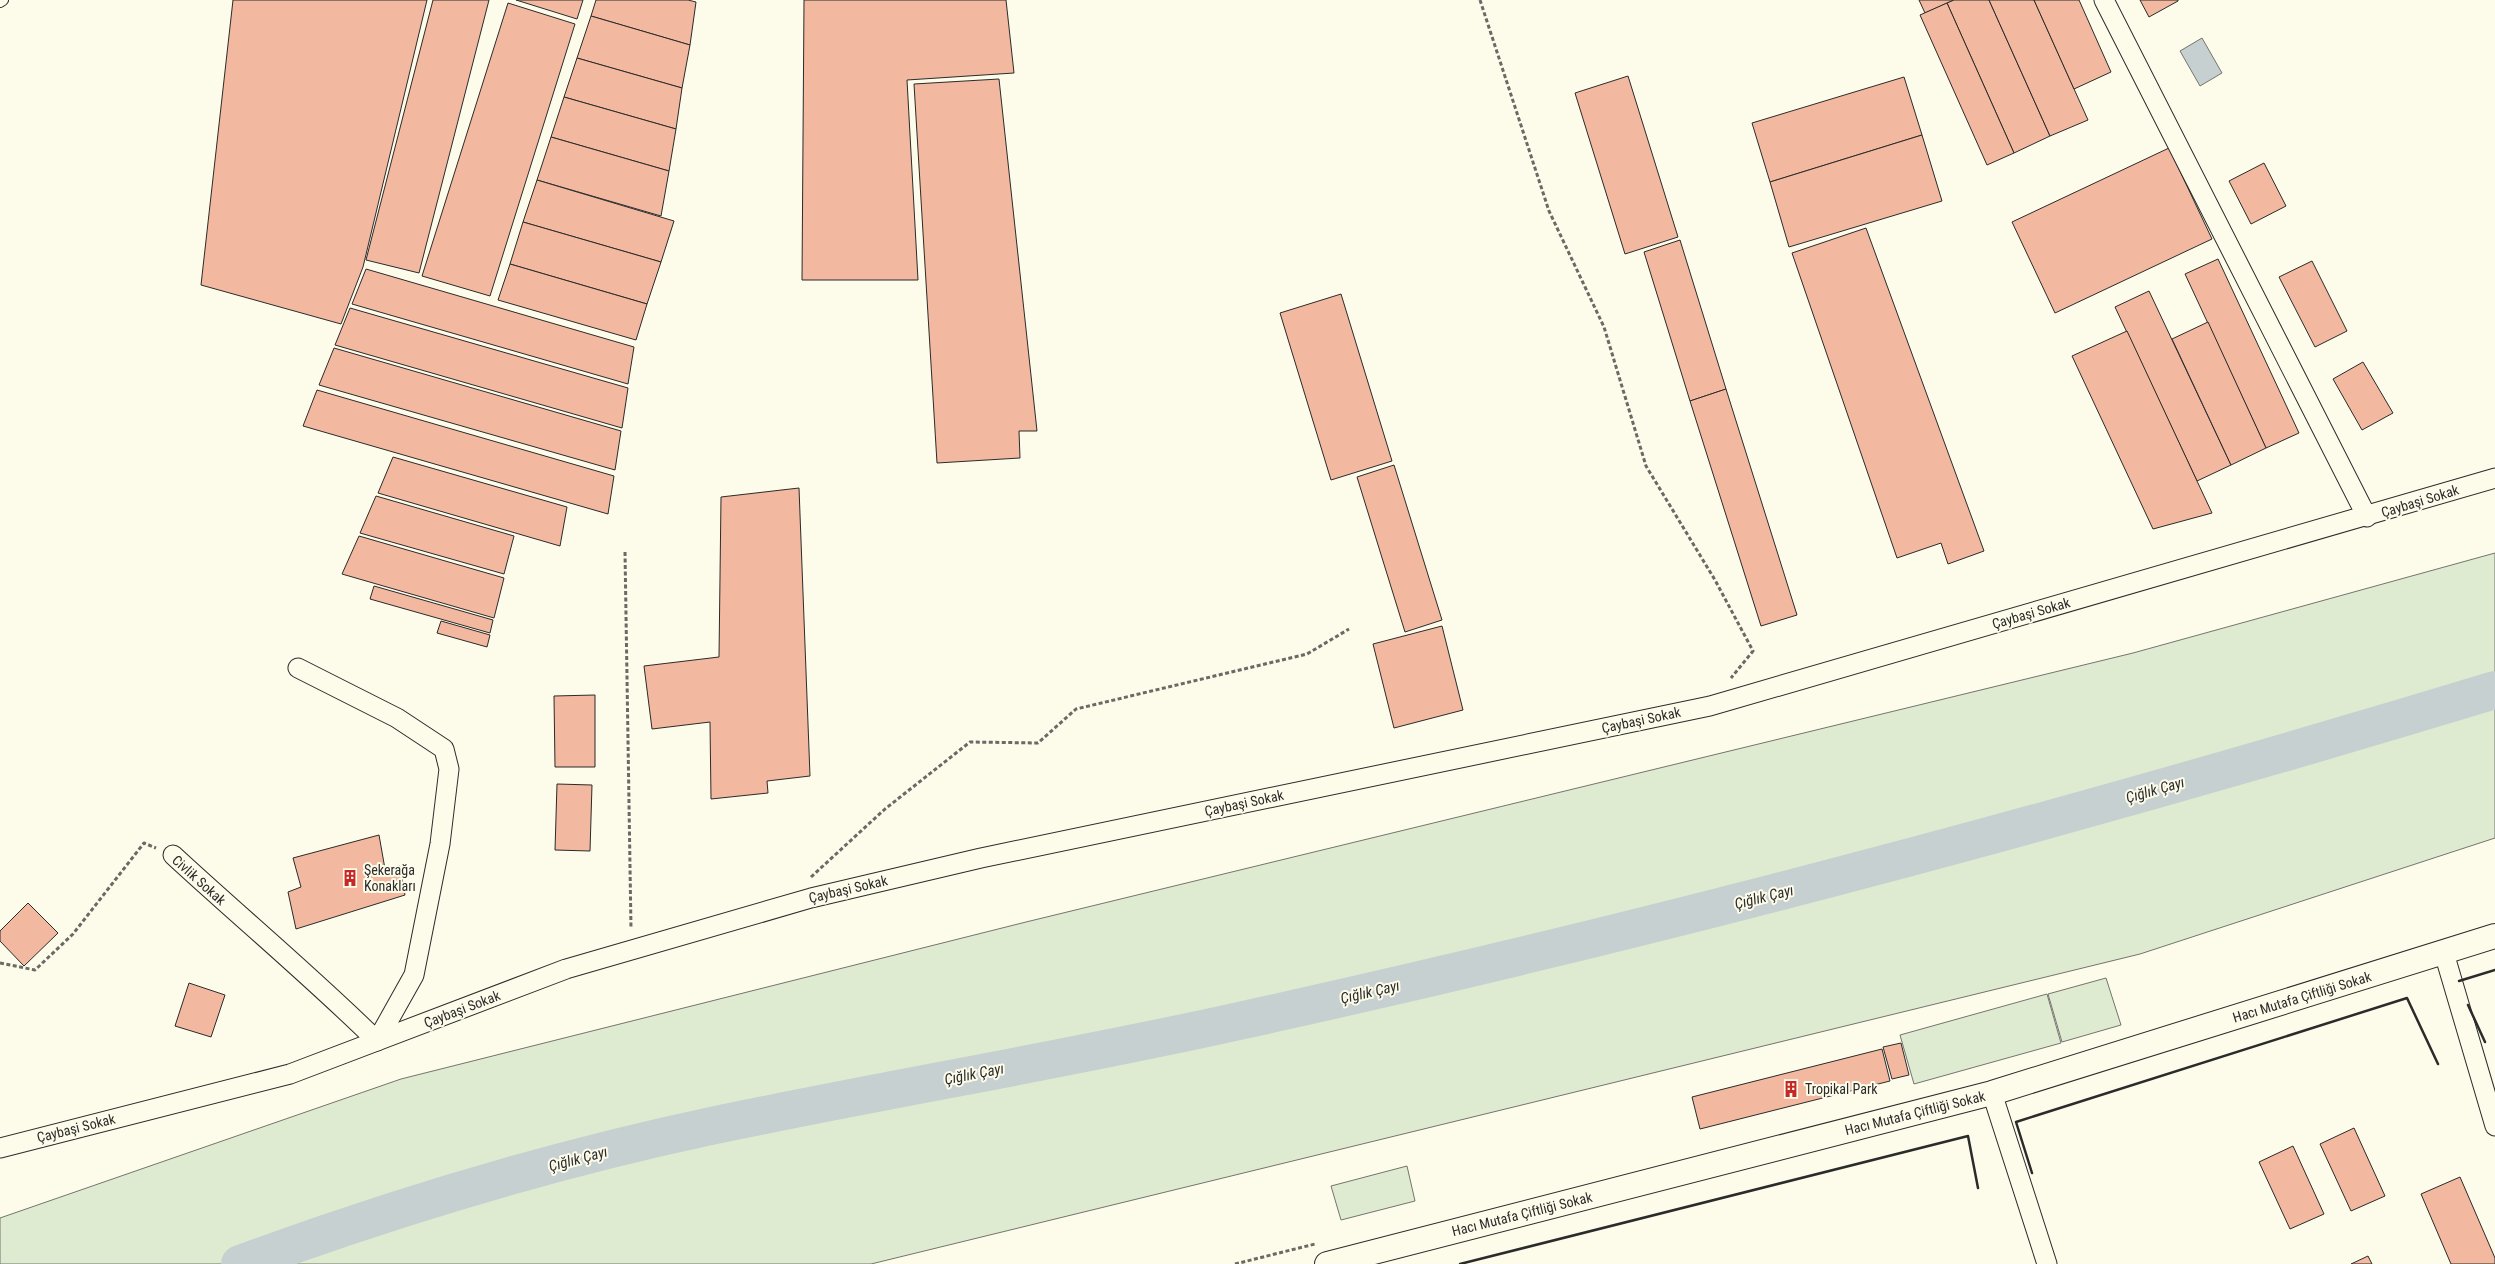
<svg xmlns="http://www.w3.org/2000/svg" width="2495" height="1264" viewBox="0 0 2495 1264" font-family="'Roboto Condensed',sans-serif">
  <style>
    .green { fill: #deebd1; stroke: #74746e }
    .water { fill: #c7d0d0; stroke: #74746e }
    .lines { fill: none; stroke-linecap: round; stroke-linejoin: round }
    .river { stroke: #c7d0d0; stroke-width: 38 }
    .building { fill: #f2b8a0; stroke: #2b2b2b }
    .service-casing { stroke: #2b2b2b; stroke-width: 12 }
    .minor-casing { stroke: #2b2b2b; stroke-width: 21 }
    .tertiary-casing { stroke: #2b2b2b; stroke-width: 26 }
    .path { stroke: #6a6964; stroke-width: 3; stroke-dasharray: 4 2.5; stroke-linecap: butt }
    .service { stroke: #fdfbea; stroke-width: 10 }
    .minor { stroke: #fdfbea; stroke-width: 19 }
    .tertiary { stroke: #fdfbea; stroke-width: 24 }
    .wall { stroke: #2b2b2b; stroke-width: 2.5 }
    .labels { text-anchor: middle; stroke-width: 4; stroke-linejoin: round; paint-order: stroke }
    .street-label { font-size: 14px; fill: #2b2b2b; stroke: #fdfbea }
    .poi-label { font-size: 14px; fill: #2b2b2b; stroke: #fdfbea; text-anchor: start }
    .water-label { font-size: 15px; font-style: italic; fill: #2b2b2b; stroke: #fdfbea }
  </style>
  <rect width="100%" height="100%" fill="#fdfbea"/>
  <g class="green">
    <path d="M2495,553V838L2140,954L871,1264H0V1218L401,1079L1026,922L2133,653Z"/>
    <path d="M2106,978L2121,1025L2062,1042L2048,994Z"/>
    <path d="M2047,994L2061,1043L1914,1084L1900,1035Z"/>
    <path d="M1407,1166L1415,1201L1341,1220L1331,1186Z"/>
  </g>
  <path class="water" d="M2202,38L2222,73L2200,86L2180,51Z"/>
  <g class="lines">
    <path class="river" d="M240,1264C393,1208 551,1160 711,1126C887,1089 1064,1060 1239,1021C1662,928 2080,816 2495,690"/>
  </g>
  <g class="building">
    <path d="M233,0H427L363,267L341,324L201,285Z"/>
    <path d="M433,0H489L419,273L366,260Z"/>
    <path d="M516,0H583L577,19Z"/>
    <path d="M596,0H688L696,2L690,45L591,16Z"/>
    <path d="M804,0H1006L1014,73L907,80L918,280H802Z"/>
    <path d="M1919,0H1954L1925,13Z"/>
    <path d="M1954,0H1989L2050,136L2014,153L1947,3Z"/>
    <path d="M1989,0H2034L2088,120L2050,136Z"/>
    <path d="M2034,0H2079L2111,72L2074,89Z"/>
    <path d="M2140,0H2178V1L2149,17Z"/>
    <path d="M508,3L575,24L490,296L422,276Z"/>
    <path d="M1947,3L2014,153L1987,165L1920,15Z"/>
    <path d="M591,16L690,45L682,88L577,58Z"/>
    <path d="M577,58L682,88L676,129L564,97Z"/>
    <path d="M1628,76L1678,237L1625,254L1575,93Z"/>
    <path d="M1904,77L1922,135L1770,182L1752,123Z"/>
    <path d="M999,79L1037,431H1019L1020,458L937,463L914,84Z"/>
    <path d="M564,97L676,129L669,171L551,137Z"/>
    <path d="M1922,135L1942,201L1789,247L1770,182Z"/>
    <path d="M551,137L669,171L661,216L537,180Z"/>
    <path d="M2169,148L2212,239L2055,313L2012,222Z"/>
    <path d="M2264,163L2286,206L2251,224L2229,181Z"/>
    <path d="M537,180L674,221L661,262L523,222Z"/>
    <path d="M523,222L661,262L647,304L510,264Z"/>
    <path d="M1866,228L1984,551L1948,564L1941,543L1897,558L1792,253Z"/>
    <path d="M1680,240L1726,389L1690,401L1644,252Z"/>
    <path d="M2218,259L2299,433L2266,448L2185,274Z"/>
    <path d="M2312,261L2347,331L2315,347L2279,277Z"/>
    <path d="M510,264L647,304L636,340L498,300Z"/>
    <path d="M366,269L634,347L628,384L352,304Z"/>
    <path d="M2149,291L2231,465L2197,481L2115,307Z"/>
    <path d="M1341,294L1392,461L1331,480L1280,313Z"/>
    <path d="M350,308L628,388L622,428L335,345Z"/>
    <path d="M2208,322L2266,448L2231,465L2172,339Z"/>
    <path d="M2127,331L2197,481L2212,513L2153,529L2072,356Z"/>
    <path d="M334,348L621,431L615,470L319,385Z"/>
    <path d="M2363,362L2393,413L2362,430L2333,379Z"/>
    <path d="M1726,389L1797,615L1761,626L1690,401Z"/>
    <path d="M317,390L614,476L608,514L303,426Z"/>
    <path d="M393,457L567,507L560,546L378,493Z"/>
    <path d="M1394,465L1442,620L1405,632L1357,477Z"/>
    <path d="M799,488L810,776L767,781L768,793L711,799L710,722L652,729L644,666L719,657L721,497Z"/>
    <path d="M376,496L514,536L504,574L360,533Z"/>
    <path d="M359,536L504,578L494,618L342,574Z"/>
    <path d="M374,586L493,620L490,633L370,599Z"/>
    <path d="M441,621L490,635L487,647L437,633Z"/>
    <path d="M1442,626L1463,710L1394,728L1373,644Z"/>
    <path d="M595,695V767H555L554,696Z"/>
    <path d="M557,784L592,785L590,851L555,850Z"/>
    <path d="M379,835L385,869L400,866L405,895L296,929L288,892L301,887L293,858Z"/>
    <path d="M28,903L58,933L24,966L0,941V931Z"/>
    <path d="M189,983L225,995L211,1037L175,1026Z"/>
    <path d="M1901,1043L1909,1075L1892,1079L1883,1047Z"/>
    <path d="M1882,1049L1890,1081L1700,1129L1692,1097Z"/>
    <path d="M2354,1128L2385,1196L2351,1211L2320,1144Z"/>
    <path d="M2293,1146L2324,1214L2290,1229L2259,1162Z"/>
    <path d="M2460,1177L2495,1258V1264H2451L2421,1194Z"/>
    <path d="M2368,1256L2372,1264H2351Z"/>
  </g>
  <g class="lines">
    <g class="service-casing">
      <path id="service" d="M0,2L3,0"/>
    </g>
    <g class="minor-casing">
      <g id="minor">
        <path d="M2104,0L2367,517"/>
        <path d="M173,855C240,917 311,976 377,1041L414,975L440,844L449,769L444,749L397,718L298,668"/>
        <path d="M2444,953L2495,1126"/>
        <path d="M1992,1093L2047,1264"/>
        <path d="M0,1148L290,1074L566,969L811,898L981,858L1710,706L2495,478"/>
      </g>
    </g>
    <g class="tertiary-casing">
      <path id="tertiary" d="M1327,1264L1992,1093L2495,936"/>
    </g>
    <g class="path">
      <path d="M1480,0L1549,211L1604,327L1646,466L1715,580L1753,651L1731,678"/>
      <path d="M625,552L631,929"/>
      <path d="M811,877L885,809L970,742L1038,743L1076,709L1307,654L1349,629"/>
      <path d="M0,963L35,970L73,934L144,843L156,848"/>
      <path d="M1235,1264L1315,1244"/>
    </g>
    <use href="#service" class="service"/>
    <use href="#minor" class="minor"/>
    <use href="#tertiary" class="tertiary"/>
    <g class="wall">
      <path d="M2459,981L2495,970"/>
      <path d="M2468,1005L2485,1042"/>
      <path d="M2032,1173L2016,1122L2407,998L2438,1064"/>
      <path d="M1460,1264L1968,1136L1978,1188"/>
    </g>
  </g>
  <defs>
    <g id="building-bare" transform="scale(1.35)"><path d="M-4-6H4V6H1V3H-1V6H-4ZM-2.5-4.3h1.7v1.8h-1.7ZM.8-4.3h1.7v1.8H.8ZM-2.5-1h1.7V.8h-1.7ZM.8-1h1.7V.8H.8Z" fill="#c62828" stroke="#fdfbea" stroke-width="2.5" paint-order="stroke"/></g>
  </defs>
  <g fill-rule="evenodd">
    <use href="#building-bare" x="350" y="878"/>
    <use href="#building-bare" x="1791" y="1089"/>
  </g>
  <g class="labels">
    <g class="street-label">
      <text transform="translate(2420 501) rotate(-17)" y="5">Çaybaşi Sokak</text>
      <text transform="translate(2031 613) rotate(-16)" y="5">Çaybaşi Sokak</text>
      <text transform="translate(1641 720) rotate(-12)" y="5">Çaybaşi Sokak</text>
      <text transform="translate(1244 803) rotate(-12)" y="5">Çaybaşi Sokak</text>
      <text transform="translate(199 880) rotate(42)" y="5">Civlik Sokak</text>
      <text transform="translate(848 889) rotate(-13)" y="5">Çaybaşi Sokak</text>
      <text transform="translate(2302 997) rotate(-17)" y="5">Hacı Mutafa Çiftliği Sokak</text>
      <text transform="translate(462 1009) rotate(-21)" y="5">Çaybaşi Sokak</text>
      <text transform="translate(1915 1113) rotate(-14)" y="5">Hacı Mutafa Çiftliği Sokak</text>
      <text transform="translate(76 1128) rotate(-14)" y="5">Çaybaşi Sokak</text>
      <text transform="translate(1522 1214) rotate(-14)" y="5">Hacı Mutafa Çiftliği Sokak</text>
    </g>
    <g class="poi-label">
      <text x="364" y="875">Şekerağa<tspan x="364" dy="16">Konakları</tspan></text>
      <text x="1805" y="1094">Tropikal Park</text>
    </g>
    <g class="water-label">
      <text transform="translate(2155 790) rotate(-16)" y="5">Çığlık Çayı</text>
      <text transform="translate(1764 897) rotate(-14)" y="5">Çığlık Çayı</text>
      <text transform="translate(1370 992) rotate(-13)" y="5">Çığlık Çayı</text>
      <text transform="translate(974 1074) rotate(-11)" y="5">Çığlık Çayı</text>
      <text transform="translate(578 1159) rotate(-15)" y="5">Çığlık Çayı</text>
    </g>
  </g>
</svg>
